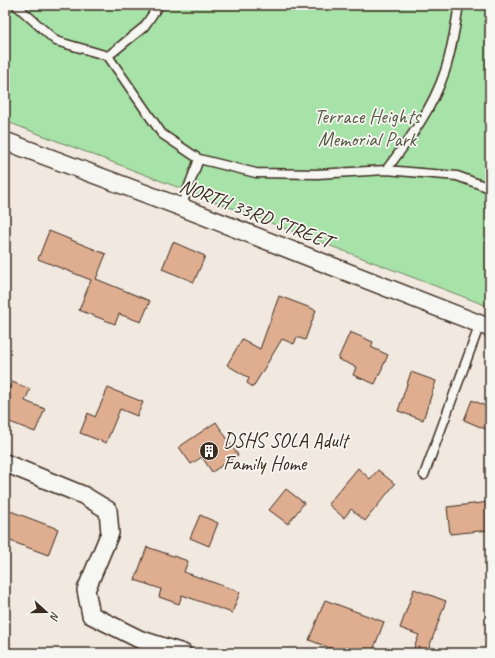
<svg xmlns="http://www.w3.org/2000/svg" width="495" height="658" viewBox="0 0 495 658" font-family="Caveat,sans-serif">
  <style>
    .green { fill: #a7e2a8; stroke: #718663 }
    .building { fill: #dfae91; stroke: #3b2a1e }
    .lines { fill: none; stroke-linecap: round; stroke-linejoin: round }
    .service-casing { stroke: #3b2a1e; stroke-width: 11 }
    .minor-casing { stroke: #3b2a1e; stroke-width: 20 }
    .service { stroke: #f6f6f2; stroke-width: 8 }
    .minor { stroke: #f6f6f2; stroke-width: 17 }
    .labels { text-anchor: middle; stroke-width: 3.5; stroke-linejoin: round; paint-order: stroke }
    .park-label { font-size: 20px; fill: #565840; stroke: #f6f6f2 }
    .street-label { font-size: 20px; fill: #3b2a1e; stroke: #f6f6f2 }
    .poi-label { font-size: 20px; fill: #3b2a1e; stroke: #f6f6f2; text-anchor: start }
  </style>
  <rect width="100%" height="100%" fill="#f1e8df"/>
  <filter id="ink" filterUnits="userSpaceOnUse"><feTurbulence type="fractalNoise" baseFrequency=".025" numOctaves="2"/><feDisplacementMap in="SourceGraphic" scale="8" xChannelSelector="R" yChannelSelector="G"/><feConvolveMatrix kernelMatrix="1 2 1 2 8 2 1 2 1" color-interpolation-filters="sRGB"/></filter>
  <g filter="url(#ink)">
    <path class="green" d="M5,5H490V307L5,121Z"/>
    <g class="building">
      <path d="M49,231L106,254L96,279L150,301L141,322L119,314L115,324L79,310L91,280L38,259Z"/>
      <path d="M173,242L205,256L194,282L162,269Z"/>
      <path d="M279,296L316,310L305,340L297,337L294,344L282,339L253,387L247,383L249,378L227,365L242,339L260,349Z"/>
      <path d="M350,332L373,342L371,347L388,355L375,384L353,375L356,367L338,359Z"/>
      <path d="M411,372L436,381L423,420L398,411Z"/>
      <path d="M12,382L30,389L25,401L45,409L35,432L5,420V397Z"/>
      <path d="M108,388L143,402L137,416L120,409L106,443L80,433L88,413L95,417Z"/>
      <path d="M472,400L490,408V431L464,420Z"/>
      <path d="M216,422L238,455L212,472L202,457L191,464L179,447Z"/>
      <path d="M358,468L370,479L378,470L395,484L365,521L351,509L344,518L328,504Z"/>
      <path d="M286,489L304,503L288,524L269,510Z"/>
      <path d="M490,502V530L450,534L447,507Z"/>
      <path d="M5,509L58,529L48,555L5,539Z"/>
      <path d="M200,515L218,523L209,546L190,538Z"/>
      <path d="M147,547L188,561L184,572L240,592L232,613L182,595L179,604L159,597L161,589L135,580Z"/>
      <path d="M414,589L446,601L427,653H412L419,635L400,628Z"/>
      <path d="M325,600L384,622L372,653H344L309,640Z"/>
    </g>
    <g class="lines">
      <g class="service-casing">
        <g id="service">
          <path d="M16,5L56,41L108,56"/>
          <path d="M159,5L144,27L108,56L162,134L199,159L181,207"/>
          <path d="M199,159L256,173L317,174L386,170L457,176L490,188"/>
          <path d="M386,170C409,140 433,108 445,71C452,50 455,27 459,5"/>
          <path d="M424,475L480,324"/>
        </g>
      </g>
      <g class="minor-casing">
        <g id="minor">
          <path d="M5,141L181,207L490,328"/>
          <path d="M5,463L83,495L108,510L110,533L86,590L91,615L139,639L183,653"/>
        </g>
      </g>
      <use href="#service" class="service"/>
      <use href="#minor" class="minor"/>
    </g>
  </g>
  <defs>
    <g id="building-disc" transform="scale(1)"><circle r="9.5" fill="#3b2a1e" stroke="#f6f6f2"/><path d="M-4-6H4V6H1V3H-1V6H-4ZM-2.5-4.3h1.7v1.8h-1.7ZM.8-4.3h1.7v1.8H.8ZM-2.5-1h1.7V.8h-1.7ZM.8-1h1.7V.8H.8Z" fill="#fff"/></g>
  </defs>
  <g fill-rule="evenodd">
    <use href="#building-disc" x="209" y="451"/>
  </g>
  <g class="labels">
    <g class="park-label">
      <text x="367" y="123">Terrace Heights<tspan x="367" dy="23">Memorial Park</tspan></text>
    </g>
    <g class="street-label">
      <text transform="translate(256 213) rotate(21)" y="7">NORTH 33RD STREET</text>
    </g>
    <g class="poi-label">
      <text x="223" y="447">DSHS SOLA Adult<tspan x="223" dy="23">Family Home</tspan></text>
    </g>
  </g>
  <rect width="495" height="658" fill="none" stroke="#f6f6f2" stroke-width="20"/>
  <rect x="10" y="10" width="475" height="638" fill="none" stroke="#3b2a1e" stroke-width="1.5" filter="url(#ink)"/>
  <g transform="translate(46 612) rotate(111)" stroke="#f6f6f2" stroke-width="3" paint-order="stroke">
  <path d="M0-3L7 15L0 10L-7 15Z" fill="#3b2a1e"/>
  <text y="-6" font-size="11" font-weight="bold" text-anchor="middle" fill="#3b2a1e">N</text>
  </g>
</svg>
